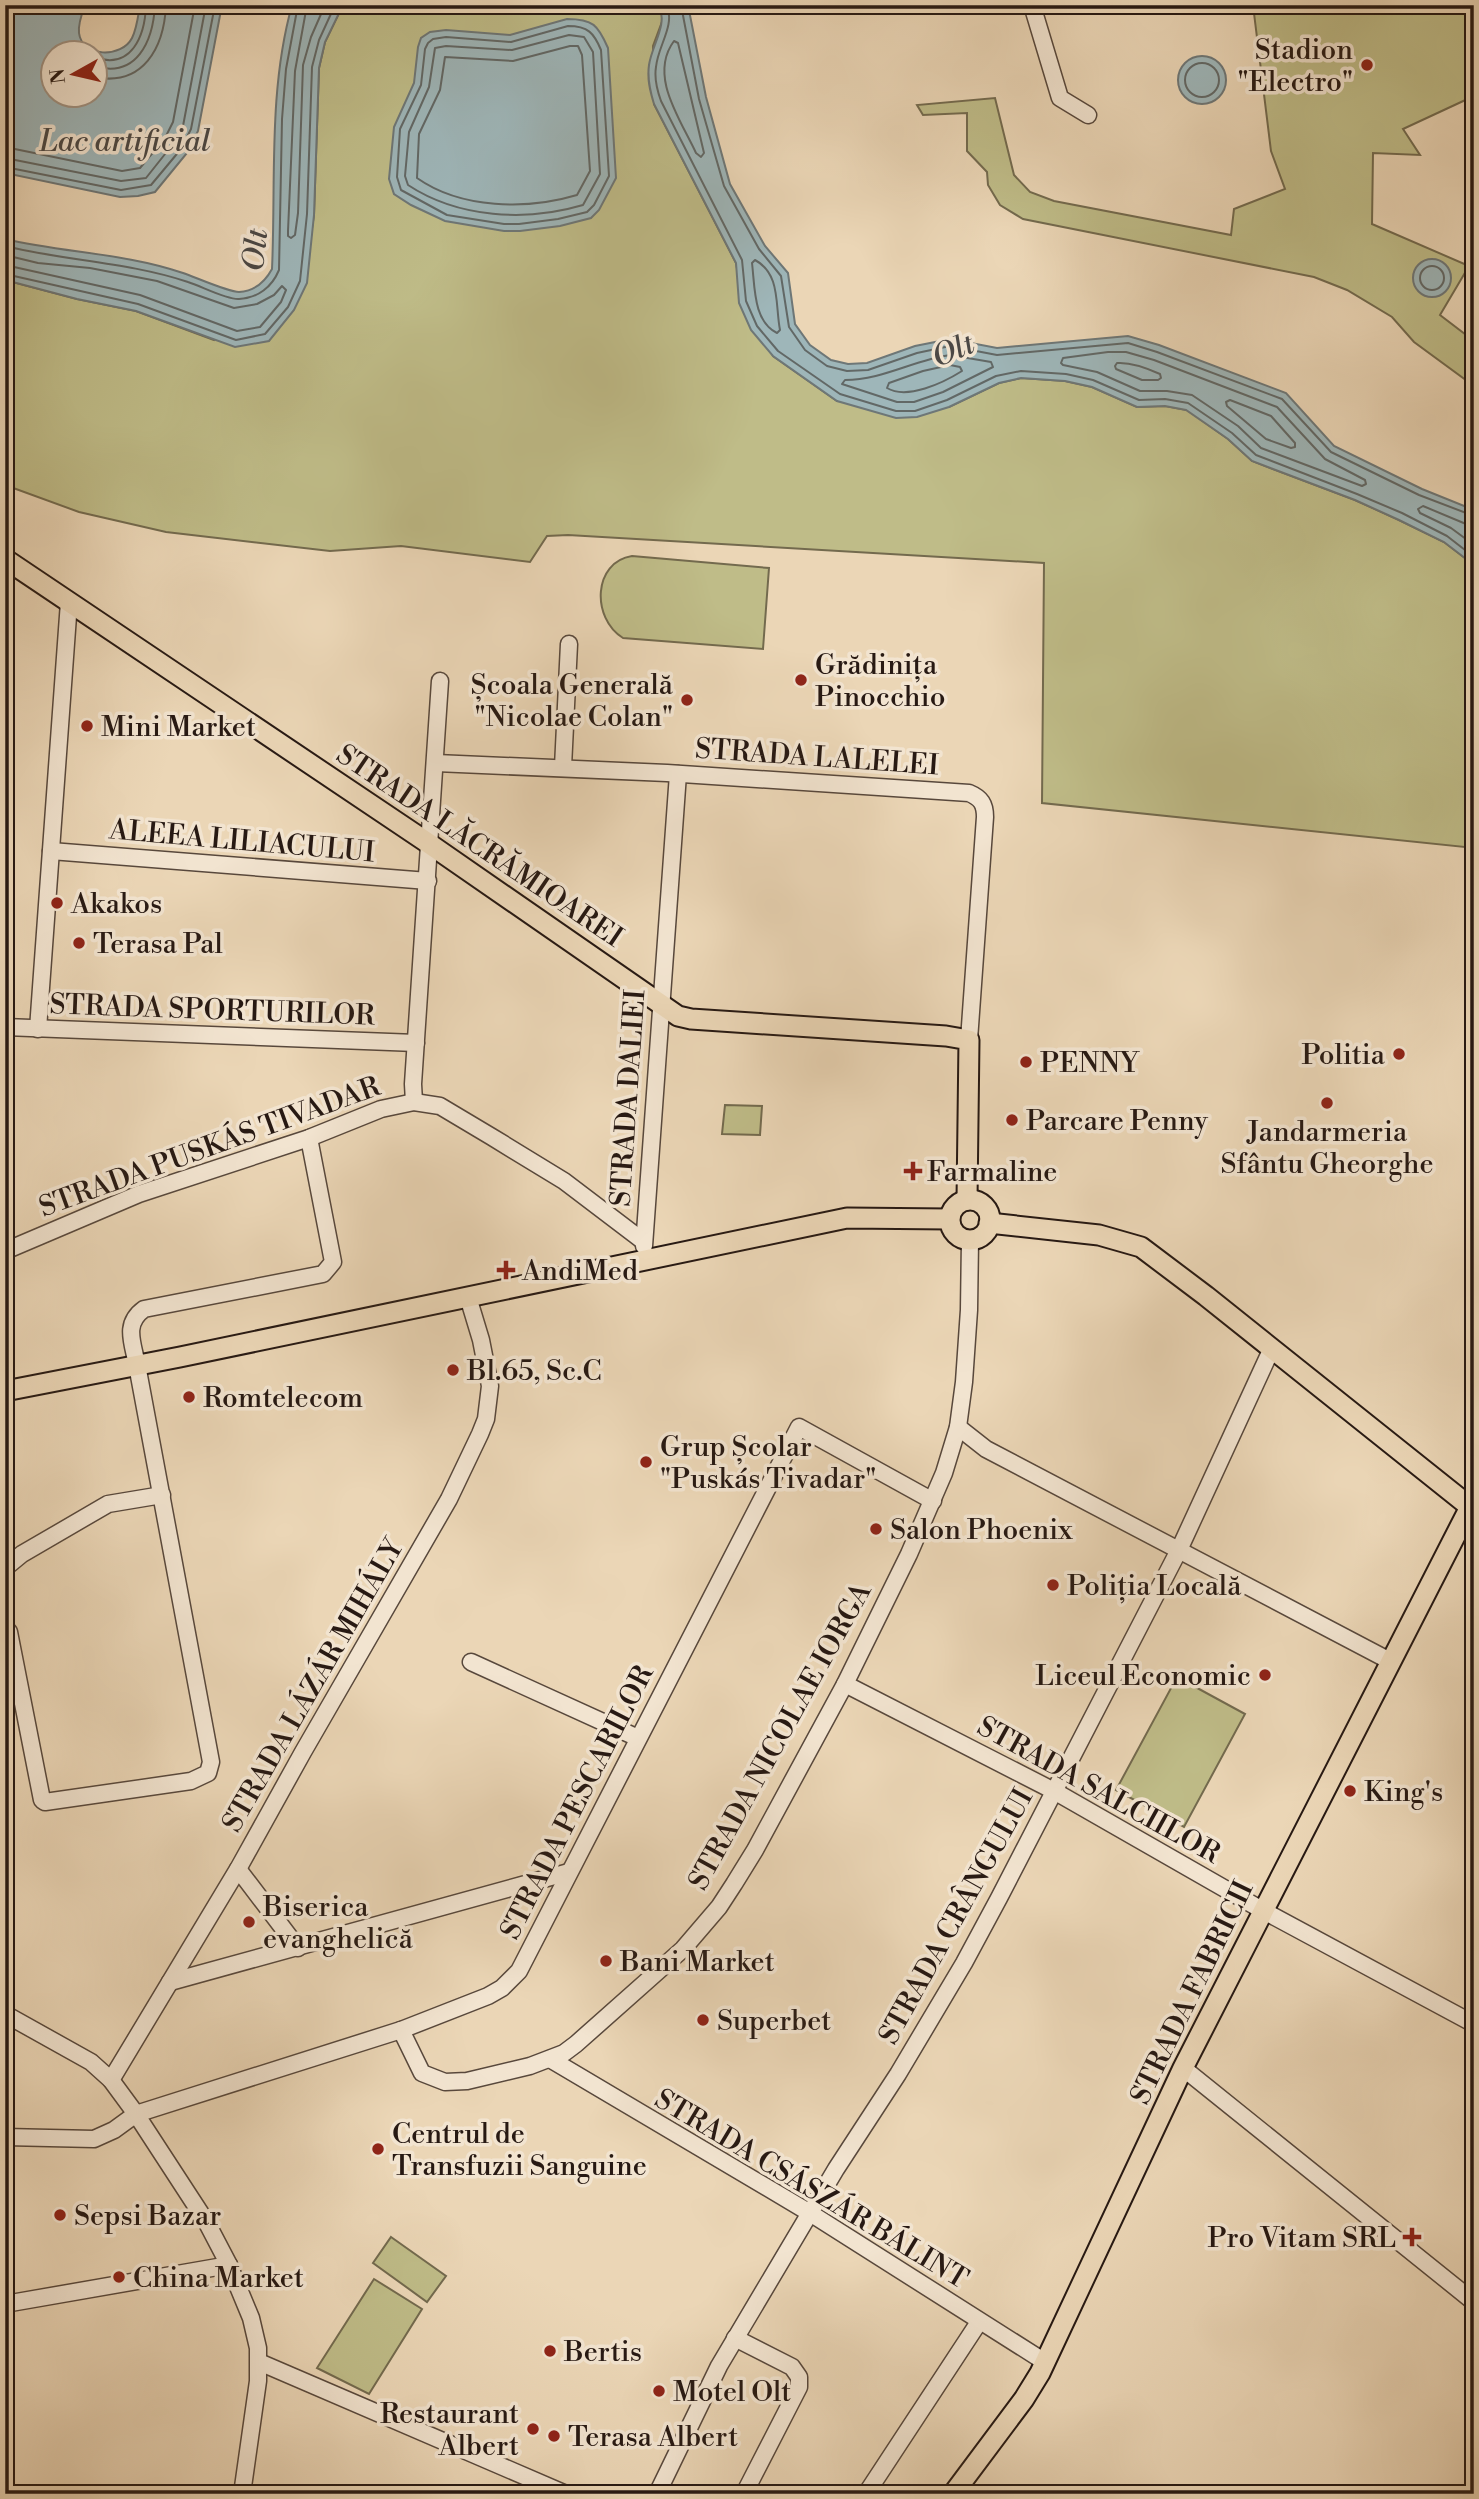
<svg xmlns="http://www.w3.org/2000/svg" width="1479" height="2499" viewBox="0 0 1479 2499" font-family="'Libre Bodoni',serif">
  <style>
    .green { fill: #bfbc88; stroke: #736a4e; stroke-width: 2 }
    .water { fill: #9eb6b9; stroke: #6e7777; stroke-width: 2; fill-rule: evenodd }
    .lines { fill: none; stroke-linecap: round; stroke-linejoin: round }
    .shore { stroke: #626866; stroke-width: 2 }
    .minor-casing { stroke: #58483c; stroke-width: 19 }
    .major-casing { stroke: #271913; stroke-width: 23 }
    .minor { stroke: #f2e4d0; stroke-width: 16 }
    .major { stroke: #ebd6b6; stroke-width: 19 }
    .poi-dot { fill: #8f2418; stroke: #f2e4d0; stroke-width: 2.5 }
    .labels { text-anchor: middle; stroke-width: 7; stroke-linejoin: round; paint-order: stroke }
    .poi-label { font-size: 28px; fill: #271913; stroke: #f2e4d0; text-anchor: start }
    .street-label { font-size: 28px; fill: #271913; stroke: #f2e4d0 }
    .water-label { font-size: 30px; font-style: italic; fill: #4b4845; stroke: #f2e4d0 }
  </style>
  <rect width="100%" height="100%" fill="#ebd6b6"/>
  <filter id="stains"><feTurbulence type="fractalNoise" baseFrequency=".00286" numOctaves="4"/><feColorMatrix values="0 0 0 0 .2 0 0 0 0 .09 0 0 0 0 .02 0 0 0 .5 -.17"/></filter>
  <radialGradient id="worn" r=".72"><stop offset=".6" stop-color="#630" stop-opacity="0"/><stop offset="1" stop-color="#630" stop-opacity=".3"/></radialGradient>
  <g class="green">
    <path d="M343,5H659L663,19L653,46L654,104L736,263L739,280L773,356L837,401L949,407L999,383L1021,378L1065,381L1092,387L1137,407L1165,406L1187,410L1228,439L1252,461L1355,500L1399,520L1444,542L1474,565V848L1042,803L1044,563L568,535L547,536L530,562L401,546L330,551L166,532L79,512L5,485V280L77,299L136,311L214,340L309,248L314,215L319,68L325,42Z"/>
    <path d="M1253,5H1474V96L1403,129L1420,155L1373,153L1372,224L1469,266L1440,315L1474,341V386L1414,342L1392,317L1347,290L1314,277L1023,219L1000,205L988,185L987,172L967,151V113L923,115L917,105L995,98L1014,175L1030,192L1054,201L1231,235L1234,209L1285,189L1271,151Z"/>
    <path d="M632,556L769,568L763,649L623,638C591,618 593,562 632,556Z"/>
    <path d="M725,1105L762,1106L760,1135L722,1134Z"/>
    <path d="M1177,1677L1245,1714L1184,1827L1116,1790Z"/>
    <path d="M391,2237L446,2276L427,2302L373,2263Z"/>
    <path d="M374,2279L422,2309L369,2394L317,2368Z"/>
  </g>
  <g class="water">
    <path d="M5,5H85C82,13 78,25 79,33C82,58 122,58 132,38C137,28 138,16 140,5H222L198,131L187,153L155,192L138,196L120,197L5,173ZM94,52V94H52V52Z"/>
    <path d="M292,5H343L325,42L319,68L314,215L307,283L294,310L269,341L235,347L136,311L77,299L5,280V239C64,253 125,253 183,273C195,277 228,292 239,292C255,291 265,282 272,269C276,182 268,91 292,5Z"/>
    <path d="M659,5H688L706,97L730,184L765,246L788,273L795,324L810,345L831,360L848,364L867,363L915,346L950,339L997,348L1128,336L1159,345L1286,393L1334,446L1422,489L1474,510V565L1444,542L1399,520L1355,500L1252,461L1228,439L1186,410L1165,406L1137,407L1092,387L1065,381L1021,378L999,383L949,407L917,417L896,418L837,401L773,356L751,330L739,303L736,263L654,104C650,91 647,79 649,65C652,44 668,26 659,5Z"/>
    <path d="M567,19C593,19 598,25 608,48L616,178L599,210L591,218L560,226L520,231H504L445,221L411,205L394,194L389,179L394,127L414,83L418,47L421,38L430,32L446,30L510,35Z"/>
    <circle cx="1202" cy="80" r="24"/>
    <circle cx="1432" cy="278" r="19"/>
  </g>
  <g class="lines">
    <g class="shore">
      <path d="M307,5L295,71L288,231V236L291,238L295,235L298,213L303,65L311,37L325,5"/>
      <path d="M667,5C675,27 658,45 656,67C654,79 657,90 661,101L742,260L746,301L757,326L778,351L840,394L896,411H915L947,400L996,376L1021,371L1066,374L1093,380L1139,400L1165,399L1188,403L1232,433L1256,455L1357,494L1402,513L1447,536L1474,557"/>
      <path d="M681,5L699,99L724,186L759,249L781,276L789,327L805,350L827,366L847,371L868,370L917,353L950,346L997,355L1128,343L1157,352L1282,399L1331,452L1419,495L1474,516"/>
      <path d="M568,26C588,26 594,33 601,50L609,176L594,205L587,212L558,219L519,224H504L447,215L401,190L397,177L400,129L421,85L425,49L428,43L433,39L446,37L511,42Z"/>
      <path d="M569,35L584,37L593,52L600,174L583,205C526,222 458,218 408,185L405,176L409,132L429,87L435,48L446,46L512,50Z"/>
      <path d="M674,41L678,43L704,153L701,157L696,153C681,120 648,76 674,41Z"/>
      <path d="M570,46H578L582,55L590,171L577,195C527,210 461,209 417,178L419,134L440,90L445,57L513,61Z"/>
      <path d="M94,57C132,71 145,35 146,5"/>
      <circle cx="1202" cy="80" r="17"/>
      <path d="M94,66C137,79 153,41 155,5"/>
      <path d="M94,77C143,87 164,48 166,5"/>
      <path d="M5,147L122,171L140,168L165,138L173,122L195,5"/>
      <path d="M5,158L121,181L146,178L173,144L183,126L206,5"/>
      <path d="M5,167L121,190L151,185L181,149L191,129L215,5"/>
      <path d="M5,246C66,261 128,262 188,282C201,286 227,300 239,299C258,298 272,287 279,270L282,119L286,69L298,5"/>
      <path d="M5,255L38,263L90,268L157,281L234,308L257,304L274,295L282,286L286,290L281,302L260,327L237,331L140,295L5,265"/>
      <path d="M755,260C781,274 775,305 780,330L777,333C753,321 755,287 752,263Z"/>
      <circle cx="1432" cy="278" r="12"/>
      <path d="M5,274L138,304L236,340L265,334L288,307L300,281L307,214L312,67L319,40L335,5"/>
      <path d="M1108,352H1126L1154,360L1277,407L1325,459L1365,480L1366,484L1362,486L1261,448L1238,426L1192,395L1167,391H1140L1097,372L1063,365L1061,363L1063,358Z"/>
      <path d="M950,355L991,362L993,367L943,392L914,402H897L842,384L845,380C882,380 914,360 950,355Z"/>
      <path d="M1117,363C1131,362 1147,368 1160,374L1161,378L1158,380H1142L1116,369L1115,366Z"/>
      <path d="M950,365L960,367L962,371C943,383 907,400 887,388L889,383L923,371Z"/>
      <path d="M1230,400L1271,416L1295,443V447L1291,448L1266,439L1227,406L1226,402Z"/>
      <path d="M1474,525L1466,524L1423,506L1418,509L1420,513L1451,528L1474,545"/>
    </g>
    <g class="minor-casing">
      <g id="minor">
        <path d="M1032,5L1060,98L1088,115"/>
        <path d="M436,763L667,773L969,793C981,798 985,804 985,817L969,1040"/>
        <path d="M563,767L569,644"/>
        <path d="M51,851L428,881"/>
        <path d="M5,1027L416,1043"/>
        <path d="M38,1029L69,602"/>
        <path d="M414,1102L413,1084L440,681"/>
        <path d="M644,1246L678,774"/>
        <path d="M5,1251L139,1194L309,1138L381,1109L414,1102L440,1106L492,1137L564,1181L643,1241"/>
        <path d="M958,1427L986,1449L1390,1661"/>
        <path d="M5,1544L7,1566"/>
        <path d="M5,1568L22,1554L108,1504L162,1495"/>
        <path d="M5,1627L9,1632L42,1800L45,1802L191,1781L208,1773L211,1762L137,1365C133,1343 123,1324 144,1309L323,1274L333,1262L309,1138"/>
        <path d="M471,1662L638,1738"/>
        <path d="M845,1684L1054,1791L1262,1910L1474,2024"/>
        <path d="M238,1869L298,1948"/>
        <path d="M170,1982L569,1872"/>
        <path d="M5,2014L91,2062L111,2080L136,2114L207,2223L229,2265L251,2318L258,2348V2381L242,2494"/>
        <path d="M401,2030L422,2073L445,2082L467,2081L530,2066L564,2053L576,2044L683,1949L719,1907L734,1884L755,1850L845,1684L909,1554L944,1473L958,1427L964,1382L969,1310L970,1240"/>
        <path d="M550,2059L810,2213L1045,2362"/>
        <path d="M1183,2068L1474,2302"/>
        <path d="M111,2080L238,1869L303,1752L449,1499L480,1434L486,1419L490,1386L481,1340L468,1297"/>
        <path d="M5,2137L94,2139L114,2130L136,2114L401,2030L488,1996L502,1988L519,1971L799,1427L933,1501"/>
        <path d="M5,2304L229,2265"/>
        <path d="M735,2338L792,2367L799,2377V2387L744,2494"/>
        <path d="M259,2362L566,2494"/>
        <path d="M657,2494L719,2366L836,2169L898,2074L964,1963L999,1898L1179,1550L1272,1348"/>
        <path d="M866,2494L979,2322"/>
      </g>
    </g>
    <g class="major-casing">
      <g id="major">
        <path d="M5,559L431,845L678,1016L691,1019L946,1036L969,1040L967,1200"/>
        <circle cx="970" cy="1220" r="20"/>
        <path d="M989,1223L1099,1235L1141,1247L1206,1296L1474,1510"/>
        <path d="M5,1391L180,1357L847,1218L949,1219"/>
        <path d="M953,2494L1024,2399L1040,2373L1183,2068L1470,1507"/>
      </g>
    </g>
    <use href="#minor" class="minor"/>
    <use href="#major" class="major"/>
  </g>
  <g class="poi-dot">
    <circle cx="1367" cy="65" r="7"/>
    <circle cx="801" cy="680" r="7"/>
    <circle cx="687" cy="700" r="7"/>
    <circle cx="87" cy="726" r="7"/>
    <circle cx="57" cy="903" r="7"/>
    <circle cx="79" cy="943" r="7"/>
    <circle cx="1399" cy="1054" r="7"/>
    <circle cx="1026" cy="1062" r="7"/>
    <circle cx="1327" cy="1103" r="7"/>
    <circle cx="1012" cy="1120" r="7"/>
    <path d="M909.5 1160.5h7v7h7v7h-7v7h-7v-7h-7v-7h7z"/>
    <path d="M502.5 1259.5h7v7h7v7h-7v7h-7v-7h-7v-7h7z"/>
    <circle cx="453" cy="1370" r="7"/>
    <circle cx="189" cy="1397" r="7"/>
    <circle cx="646" cy="1462" r="7"/>
    <circle cx="876" cy="1529" r="7"/>
    <circle cx="1053" cy="1585" r="7"/>
    <circle cx="1265" cy="1675" r="7"/>
    <circle cx="1350" cy="1791" r="7"/>
    <circle cx="249" cy="1922" r="7"/>
    <circle cx="606" cy="1961" r="7"/>
    <circle cx="703" cy="2020" r="7"/>
    <circle cx="378" cy="2149" r="7"/>
    <circle cx="60" cy="2215" r="7"/>
    <path d="M1408.5 2226.5h7v7h7v7h-7v7h-7v-7h-7v-7h7z"/>
    <circle cx="119" cy="2277" r="7"/>
    <circle cx="550" cy="2351" r="7"/>
    <circle cx="659" cy="2391" r="7"/>
    <circle cx="533" cy="2429" r="7"/>
    <circle cx="554" cy="2436" r="7"/>
  </g>
  <g class="labels">
    <g class="poi-label">
      <text x="1353" y="59" text-anchor="end">Stadion<tspan x="1353" dy="32">"Electro"</tspan></text>
      <text x="815" y="674">Grădinița<tspan x="815" dy="32">Pinocchio</tspan></text>
      <text x="673" y="694" text-anchor="end">Școala Generală<tspan x="673" dy="32">"Nicolae Colan"</tspan></text>
      <text x="101" y="736">Mini Market</text>
      <text x="71" y="913">Akakos</text>
      <text x="93" y="953">Terasa Pal</text>
      <text x="1385" y="1064" text-anchor="end">Politia</text>
      <text x="1040" y="1072">PENNY</text>
      <text x="1026" y="1130">Parcare Penny</text>
      <text x="1327" y="1141" text-anchor="middle">Jandarmeria<tspan x="1327" dy="32">Sfântu Gheorghe</tspan></text>
      <text x="927" y="1181">Farmaline</text>
      <text x="522" y="1280">AndiMed</text>
      <text x="467" y="1380">Bl.65, Sc.C</text>
      <text x="203" y="1407">Romtelecom</text>
      <text x="660" y="1456">Grup Școlar<tspan x="660" dy="32">"Puskás Tivadar"</tspan></text>
      <text x="890" y="1539">Salon Phoenix</text>
      <text x="1067" y="1595">Poliția Locală</text>
      <text x="1251" y="1685" text-anchor="end">Liceul Economic</text>
      <text x="1364" y="1801">King's</text>
      <text x="263" y="1916">Biserica<tspan x="263" dy="32">evanghelică</tspan></text>
      <text x="620" y="1971">Bani Market</text>
      <text x="717" y="2030">Superbet</text>
      <text x="392" y="2143">Centrul de<tspan x="392" dy="32">Transfuzii Sanguine</tspan></text>
      <text x="74" y="2225">Sepsi Bazar</text>
      <text x="1396" y="2247" text-anchor="end">Pro Vitam SRL</text>
      <text x="133" y="2287">China Market</text>
      <text x="564" y="2361">Bertis</text>
      <text x="673" y="2401">Motel Olt</text>
      <text x="519" y="2423" text-anchor="end">Restaurant<tspan x="519" dy="32">Albert</tspan></text>
      <text x="568" y="2446">Terasa Albert</text>
    </g>
    <g class="street-label">
      <text transform="translate(817 756) rotate(4)" y="10">STRADA LALELEI</text>
      <text transform="translate(242 840) rotate(5)" y="10">ALEEA LILIACULUI</text>
      <text transform="translate(480 845) rotate(34)" y="10">STRADA LĂCRĂMIOAREI</text>
      <text transform="translate(212 1009) rotate(2)" y="10">STRADA SPORTURILOR</text>
      <text transform="translate(627 1098) rotate(-86)" y="10">STRADA DALIEI</text>
      <text transform="translate(209 1146) rotate(-20)" y="10">STRADA PUSKÁS TIVADAR</text>
      <text transform="translate(312 1685) rotate(-60)" y="10">STRADA LÁZÁR MIHÁLY</text>
      <text transform="translate(779 1736) rotate(-61)" y="10">STRADA NICOLAE IORGA</text>
      <text transform="translate(1099 1789) rotate(29)" y="10">STRADA SALCIILOR</text>
      <text transform="translate(576 1802) rotate(-63)" y="10">STRADA PESCARILOR</text>
      <text transform="translate(955 1916) rotate(-61)" y="10">STRADA CRÂNGULUI</text>
      <text transform="translate(1191 1992) rotate(-64)" y="10">STRADA FABRICII</text>
      <text transform="translate(812 2188) rotate(31)" y="10">STRADA CSÁSZÁR BÁLINT</text>
    </g>
    <g class="water-label">
      <text x="125" y="151">Lac artificial</text>
      <text transform="translate(255 250) rotate(-84)" y="10">Olt</text>
      <text transform="translate(953 350) rotate(-23)" y="10">Olt</text>
    </g>
  </g>
  <rect width="1479" height="2499" fill="none" stroke="#ebd6b6" stroke-width="28"/>
  <rect x="7" y="7" width="1465" height="2485" fill="none" stroke="#271913" stroke-width="3.5"/>
  <rect x="14" y="14" width="1451" height="2471" fill="none" stroke="#271913" stroke-width="2"/>
  <g transform="translate(74 74) rotate(262)"><circle r="33" fill="#f2e4d0" stroke="#a19384" stroke-width="2"/>
  <path d="M0-5L12 26L0 18L-12 26Z" fill="#8f2418"/>
  <text y="-10" font-size="19" font-weight="bold" text-anchor="middle" fill="#271913">N</text>
  </g>
  <rect width="100%" height="100%" filter="url(#stains)"/>
  <rect width="100%" height="100%" fill="url(#worn)"/>
</svg>
